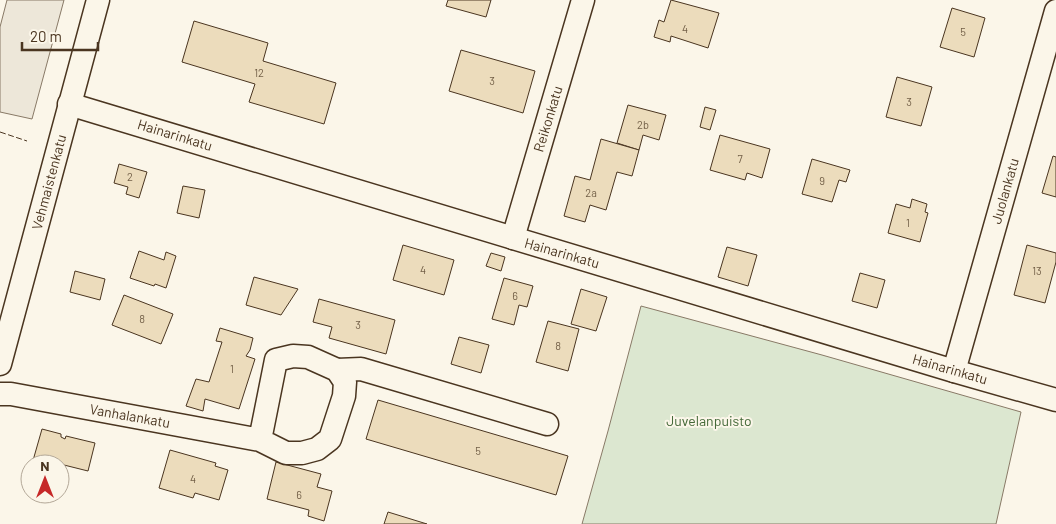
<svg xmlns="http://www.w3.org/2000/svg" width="1056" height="524" viewBox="0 0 1056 524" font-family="Barlow,sans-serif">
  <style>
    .green { fill: #dce7d0; stroke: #887966 }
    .parking { fill: #ede7d9; stroke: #887966 }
    .building { fill: #ecdcbc; stroke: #4a3520 }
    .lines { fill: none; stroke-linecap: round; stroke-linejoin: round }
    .minor-casing { stroke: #4a3520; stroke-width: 25 }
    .minor { stroke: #fbf6e9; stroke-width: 22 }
    .fence { stroke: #4a3520; stroke-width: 1; stroke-dasharray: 6 2.5; stroke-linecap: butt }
    .labels { text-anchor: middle; stroke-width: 4; stroke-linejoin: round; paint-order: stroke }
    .number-label { font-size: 11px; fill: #725f47 }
    .street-label { font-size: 14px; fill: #4a3520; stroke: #fbf6e9 }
    .park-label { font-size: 14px; fill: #436837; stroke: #fbf6e9 }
  </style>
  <rect width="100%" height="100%" fill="#fbf6e9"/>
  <path class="green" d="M641,306L822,355L1021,412L996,524H582L608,431Z"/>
  <path class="parking" d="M7,0H64L32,119L0,112V27Z"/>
  <g class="building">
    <path d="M448,0H491L486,17L446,6Z"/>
    <path d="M671,0L719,13L708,48L671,36L670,42L654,37L659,20L664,22Z"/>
    <path d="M952,8L985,18L974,57L940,47Z"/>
    <path d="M194,21L268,43L263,61L336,83L324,124L249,102L255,84L182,62Z"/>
    <path d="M461,50L535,71L523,113L449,91Z"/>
    <path d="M897,77L932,87L921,126L886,117Z"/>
    <path d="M628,105L666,115L659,140L643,135L639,150L617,143Z"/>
    <path d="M705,107L716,110L710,130L700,127Z"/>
    <path d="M720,135L770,149L762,178L747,173L745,180L710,170Z"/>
    <path d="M601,139L639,150L632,176L617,172L606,210L590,205L585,222L564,216L575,176L590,180Z"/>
    <path d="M1053,156L1056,157V197L1042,193Z"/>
    <path d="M812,159L850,170L846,182L839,180L832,202L802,194Z"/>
    <path d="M119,164L147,172L139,198L126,194L128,187L114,183Z"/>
    <path d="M183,186L205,190L199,218L177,213Z"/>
    <path d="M912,199L927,204L925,212L928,213L920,242L888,233L896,204L910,208Z"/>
    <path d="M403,245L454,260L444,295L393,280Z"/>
    <path d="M1027,245L1056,253V262L1045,303L1014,295Z"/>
    <path d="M727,247L757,255L748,286L718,277Z"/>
    <path d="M139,251L164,260L166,252L176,256L166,288L155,284L154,286L130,278Z"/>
    <path d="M491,253L505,257L501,271L486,266Z"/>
    <path d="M75,271L105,279L100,300L70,292Z"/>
    <path d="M860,273L885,280L877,308L852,301Z"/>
    <path d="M254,277L298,289L281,315L246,305Z"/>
    <path d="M504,278L533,286L527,307L519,305L514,325L492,319Z"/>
    <path d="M581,289L607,297L596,331L571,324Z"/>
    <path d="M124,295L173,314L161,344L112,325Z"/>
    <path d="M319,299L395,320L386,354L329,338L332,327L313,322Z"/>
    <path d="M548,321L579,329L568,371L536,362Z"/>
    <path d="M220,328L253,338L250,350L246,356L255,359L239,409L205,399L203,411L186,406L196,379L209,382L222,342L216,341Z"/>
    <path d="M459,337L489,345L481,373L451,364Z"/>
    <path d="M378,400L568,456L556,495L366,439Z"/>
    <path d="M42,429L61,434V437L65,439L66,436L95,443L88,471L64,465L60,482V464H32Z"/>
    <path d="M170,450L216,463L215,466L228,470L219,500L195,493L193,498L159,488Z"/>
    <path d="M276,462L321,474L317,487L332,491L324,521L308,516L309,510L267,499Z"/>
    <path d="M388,512L427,524H384Z"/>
  </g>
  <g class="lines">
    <g class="minor-casing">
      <g id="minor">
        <path d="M69,104L954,371L1056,400"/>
        <path d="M513,238L583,0"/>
        <path d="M0,364L98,0"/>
        <path d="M337,370L361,369L547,424"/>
        <path d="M954,371L1056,11"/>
        <path d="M0,394H11L260,440L286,453H302L317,449L330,439L344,396L345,382L337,370L308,357L293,356L276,360L260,440"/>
      </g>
    </g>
    <use href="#minor" class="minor"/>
    <path class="fence" d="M0,132L27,141"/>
  </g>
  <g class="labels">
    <g class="number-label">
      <text x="685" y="33">4</text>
      <text x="963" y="36">5</text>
      <text x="259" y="77">12</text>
      <text x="492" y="85">3</text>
      <text x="909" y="106">3</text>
      <text x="643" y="129">2b</text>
      <text x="740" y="163">7</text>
      <text x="130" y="181">2</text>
      <text x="822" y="185">9</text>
      <text x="591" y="197">2a</text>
      <text x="908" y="227">1</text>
      <text x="423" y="274">4</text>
      <text x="1037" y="275">13</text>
      <text x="515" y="300">6</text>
      <text x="142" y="323">8</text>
      <text x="358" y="329">3</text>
      <text x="558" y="350">8</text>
      <text x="232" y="373">1</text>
      <text x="478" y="455">5</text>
      <text x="193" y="483">4</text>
      <text x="299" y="499">6</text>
    </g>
    <g class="street-label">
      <text transform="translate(548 119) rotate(-73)" y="5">Reikonkatu</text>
      <text transform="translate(175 135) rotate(17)" y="5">Hainarinkatu</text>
      <text transform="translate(49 182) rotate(-75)" y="5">Vehmaistenkatu</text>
      <text transform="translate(1005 191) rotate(-74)" y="5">Juolankatu</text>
      <text transform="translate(562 253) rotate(16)" y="5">Hainarinkatu</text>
      <text transform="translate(950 369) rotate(16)" y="5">Hainarinkatu</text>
      <text transform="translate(130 416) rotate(10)" y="5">Vanhalankatu</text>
    </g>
    <g class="park-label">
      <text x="709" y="426">Juvelanpuisto</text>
    </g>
  </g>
  <g transform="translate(45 479)"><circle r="24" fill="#fbf6e9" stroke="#b4a999"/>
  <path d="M0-4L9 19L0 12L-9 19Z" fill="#c62828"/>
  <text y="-8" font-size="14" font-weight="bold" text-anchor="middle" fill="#4a3520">N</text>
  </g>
  <path d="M22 42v8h76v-8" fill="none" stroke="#4a3520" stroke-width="2.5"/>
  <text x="30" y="42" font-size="15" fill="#4a3520" stroke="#fbf6e9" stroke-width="4" paint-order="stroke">20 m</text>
</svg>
